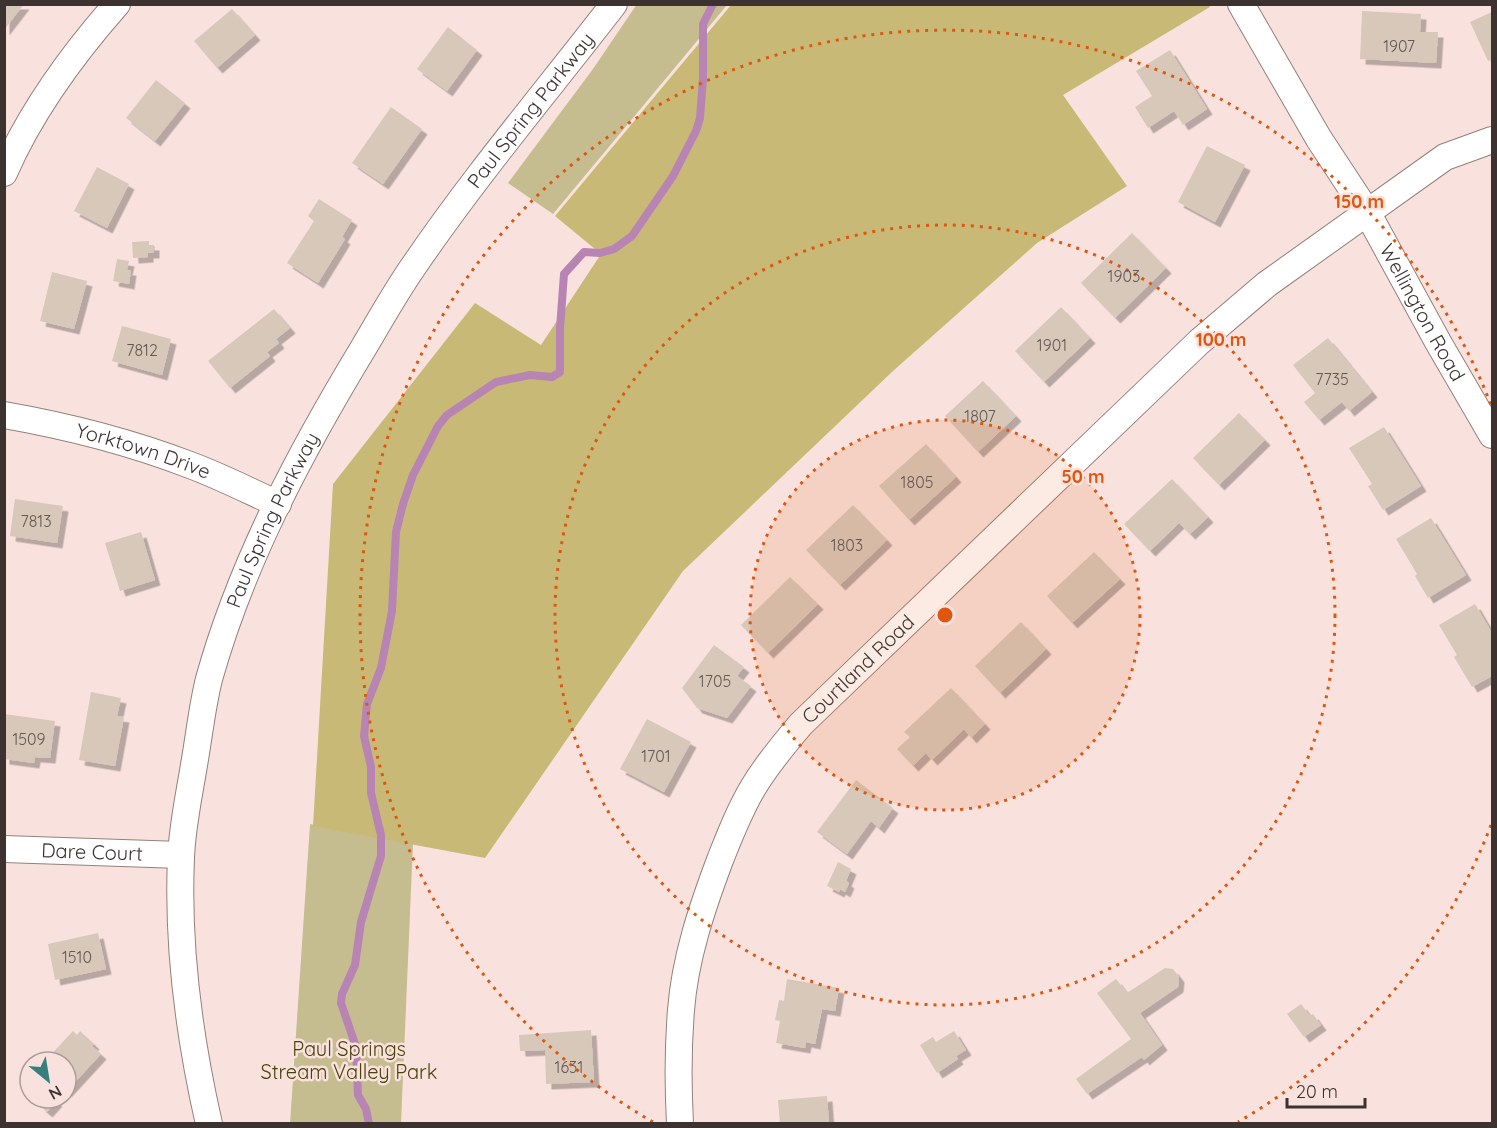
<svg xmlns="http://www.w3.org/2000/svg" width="1497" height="1128" viewBox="0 0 1497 1128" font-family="Quicksand,sans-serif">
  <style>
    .green { fill: #c5bc8f }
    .forest { fill: #c8ba76 }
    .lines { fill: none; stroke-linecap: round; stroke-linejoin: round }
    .stream { stroke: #b884b4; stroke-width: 8 }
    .building { fill: #d7c8ba; filter: url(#shadow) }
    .street-casing { stroke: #94807b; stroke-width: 28 }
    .street { stroke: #fff; stroke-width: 26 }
    .ring { fill: none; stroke: #df570e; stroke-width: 3; stroke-dasharray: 3 6 }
    .labels { text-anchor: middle; stroke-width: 5; stroke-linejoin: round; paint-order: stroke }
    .number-label { font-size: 16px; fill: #635853 }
    .street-label { font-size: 20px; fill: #3c3331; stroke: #f9e2dd }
    .park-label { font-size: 20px; fill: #4c420b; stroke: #f9e2dd }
    .centre { fill: #df570e; stroke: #f9e2dd; stroke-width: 3 }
    .ring-label { font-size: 18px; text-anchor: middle; font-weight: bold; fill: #df570e; stroke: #f9e2dd; stroke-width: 5; stroke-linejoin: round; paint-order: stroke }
  </style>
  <defs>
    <filter id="shadow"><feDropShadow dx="5.5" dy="5.5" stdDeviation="0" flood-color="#0004"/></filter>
  </defs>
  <rect width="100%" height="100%" fill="#f9e2dd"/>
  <g class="green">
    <path d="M637,4L727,5L553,214L508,183L593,69Z"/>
    <path d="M310,824L413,843L401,1123L290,1124Z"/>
  </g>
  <path class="forest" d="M731,5L1208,4L1210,7L1063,95L1127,186L1037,243L893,371L683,571L485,858L313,826L333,484L475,303L541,345L601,254L555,216Z"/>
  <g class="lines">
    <path class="stream" d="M369,1124L366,1109L358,1095L356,1047L341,1003L342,994L355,965L361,922L381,856V835L371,793V767L364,736L367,704L381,668L392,611L396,532L403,504L413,475L438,426L447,415L496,382L530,375L552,377L560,372V328L564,274L584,252L600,253L614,249L632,236L673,176L696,131L700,118L703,78V24L713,4"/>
  </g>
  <g class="building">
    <path d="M4,4H24L4,30Z"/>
    <path d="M232,9L255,35L217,68L194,41Z"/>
    <path d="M1362,11L1421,14L1420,32H1438L1436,63L1360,59Z"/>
    <path d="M1492,12V59L1488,61L1470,22Z"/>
    <path d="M448,27L477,50L447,91L417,69Z"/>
    <path d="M1170,50L1207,109L1183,125L1174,111L1148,128L1135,107L1152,96L1136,71Z"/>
    <path d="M156,80L185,103L155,141L126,118Z"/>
    <path d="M391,107L422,129L383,184L352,163Z"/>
    <path d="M1207,146L1245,165L1215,222L1178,202Z"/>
    <path d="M97,167L129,184L107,228L74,211Z"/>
    <path d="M319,199L352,220L342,237L345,239L318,283L287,263L314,221L308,216Z"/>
    <path d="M1132,233L1166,268L1115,318L1081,283Z"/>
    <path d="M149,241V245H154V253H148V257L133,258L132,242Z"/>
    <path d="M117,259L129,261L127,270H131L129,284L113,281Z"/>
    <path d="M52,272L87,281L74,329L40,321Z"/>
    <path d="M1061,307L1090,338L1044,382L1015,351Z"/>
    <path d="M274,309L290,328L276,339L279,343L267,352L270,356L230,388L208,361Z"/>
    <path d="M122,326L171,339L162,375L112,361Z"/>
    <path d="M1328,338L1372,392L1349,411L1342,402L1319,420L1304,402L1315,393L1293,365Z"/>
    <path d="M983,381L1016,416L978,452L945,416Z"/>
    <path d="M1239,413L1265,440L1219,485L1193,458Z"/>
    <path d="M1384,427L1421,486L1383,510L1368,486L1372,484L1349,448Z"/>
    <path d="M926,444L956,477L909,520L879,486Z"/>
    <path d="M1172,479L1208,517L1190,534L1179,523L1150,551L1124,524Z"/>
    <path d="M15,499L63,506L57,543L10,536Z"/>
    <path d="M853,505L887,540L840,585L806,550Z"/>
    <path d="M1431,518L1466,575L1428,598L1415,576L1417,574L1396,539Z"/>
    <path d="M141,532L155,580L120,591L105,543Z"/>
    <path d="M1094,552L1120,579L1072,623L1047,596Z"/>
    <path d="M790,577L818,604L768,653L741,625Z"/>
    <path d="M1475,604L1492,633V676L1472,687L1454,657L1457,655L1439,625Z"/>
    <path d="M1021,622L1046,649L1000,693L975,666Z"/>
    <path d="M714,645L744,667L737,676L751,686L727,718L697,708L682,688Z"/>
    <path d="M951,688L985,724L971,738L964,729L932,760L926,753L913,766L897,749L910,737L904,732Z"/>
    <path d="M91,692L121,698L117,716L124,717L115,766L79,760Z"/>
    <path d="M4,714L55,721L50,758L35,757L34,763L4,759Z"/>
    <path d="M647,719L691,742L664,792L620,769Z"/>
    <path d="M856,780L893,808L879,828L871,821L847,854L817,832Z"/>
    <path d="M838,862L851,869L846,881L849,883L845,892L840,889L839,892L827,886Z"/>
    <path d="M98,933L106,969L55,980L48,944Z"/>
    <path d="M1165,968L1173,969L1179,977L1178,987L1140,1013L1162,1045L1144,1060L1142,1057L1087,1094L1076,1079L1131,1039L1097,993L1116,979L1127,993Z"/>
    <path d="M787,979L839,988L835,1011L822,1009L815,1044L806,1042L805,1048L776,1043L780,1021L775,1020L779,1000L784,1001Z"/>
    <path d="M1301,1004L1310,1016L1313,1014L1321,1025L1304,1037L1287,1014Z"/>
    <path d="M591,1030L594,1082L546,1084L545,1050L520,1051L519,1035Z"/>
    <path d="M73,1031L77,1035L80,1031L94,1044L92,1046L101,1054L66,1092V1062H44Z"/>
    <path d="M954,1031L966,1050L956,1056L958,1059L937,1073L920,1045L933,1037L936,1042Z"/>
    <path d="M30,1075V1092L21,1084Z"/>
    <path d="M827,1096L829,1124H780L778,1100Z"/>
    <path d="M37,1098H56L54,1099L57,1101L47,1112L40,1106L42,1103Z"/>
  </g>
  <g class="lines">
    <g class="street-casing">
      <g id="street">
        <path id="s1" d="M1241,4L1319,139L1367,212L1438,342L1492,435"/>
        <path d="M4,173C31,111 72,55 117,4"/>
        <path id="s2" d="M4,415C67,426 130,442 190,465C220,476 249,491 278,504"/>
        <path id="s3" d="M4,849L181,855"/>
        <path id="s4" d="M209,1124C189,1036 177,947 181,858C182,827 189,796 194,765C199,737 202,707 209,679C242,561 301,451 364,347C380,320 395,293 413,267C475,176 546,92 614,4"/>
        <path id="s5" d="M680,1124C678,1086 678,1047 681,1010C685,958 702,908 720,860C730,835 740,809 754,786C768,763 784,744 801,724L1199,342L1267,284L1445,157L1492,140"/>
      </g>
    </g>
    <use href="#street" class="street"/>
  </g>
  <circle cx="945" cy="615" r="195" fill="#df570e" fill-opacity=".12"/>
  <g class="ring">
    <circle cx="945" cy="615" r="195"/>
    <circle cx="945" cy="615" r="390"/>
    <path d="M1491 825A585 585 0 0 1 1238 1122M653 1122A585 585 0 1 1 1491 405"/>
  </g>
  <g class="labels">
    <g class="number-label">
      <text x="1399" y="52">1907</text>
      <text x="1124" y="282">1903</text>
      <text x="1052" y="351">1901</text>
      <text x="142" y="356">7812</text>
      <text x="1332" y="385">7735</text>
      <text x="980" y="422">1807</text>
      <text x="917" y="488">1805</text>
      <text x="36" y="527">7813</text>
      <text x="847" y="551">1803</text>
      <text x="715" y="687">1705</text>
      <text x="29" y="745">1509</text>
      <text x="656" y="762">1701</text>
      <text x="77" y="963">1510</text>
      <text x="569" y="1073">1631</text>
    </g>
    <g class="street-label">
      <text dy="7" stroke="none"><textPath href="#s4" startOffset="1107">Paul Spring Parkway</textPath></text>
      <text dy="7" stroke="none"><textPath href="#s1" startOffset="358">Wellington Road</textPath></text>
      <text dy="7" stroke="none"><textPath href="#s2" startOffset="144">Yorktown Drive</textPath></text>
      <text dy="7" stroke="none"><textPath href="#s4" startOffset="621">Paul Spring Parkway</textPath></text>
      <text dy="7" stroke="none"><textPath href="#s5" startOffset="508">Courtland Road</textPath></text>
      <text dy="7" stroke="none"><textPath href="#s3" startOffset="88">Dare Court</textPath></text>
    </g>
    <g class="park-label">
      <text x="349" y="1056">Paul Springs<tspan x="349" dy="23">Stream Valley Park</tspan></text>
    </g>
  </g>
  <circle cx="945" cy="615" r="9" class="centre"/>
  <g class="ring-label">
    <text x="1359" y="208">150 m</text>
    <text x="1221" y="346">100 m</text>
    <text x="1083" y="483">50 m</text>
  </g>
  <rect width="1497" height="1128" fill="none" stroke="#3c3331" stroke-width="12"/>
  <g transform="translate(48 1080) rotate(150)"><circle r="28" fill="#f9e2dd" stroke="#ad9c98" stroke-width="1.5"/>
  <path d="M0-4.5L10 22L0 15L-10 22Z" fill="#377f7f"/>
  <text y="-9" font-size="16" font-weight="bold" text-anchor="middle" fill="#3c3331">N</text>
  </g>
  <path d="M1287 1098v9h78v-9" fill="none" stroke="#3c3331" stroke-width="3"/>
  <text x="1296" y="1098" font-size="18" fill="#3c3331" stroke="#f9e2dd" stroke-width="4.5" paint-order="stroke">20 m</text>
</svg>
